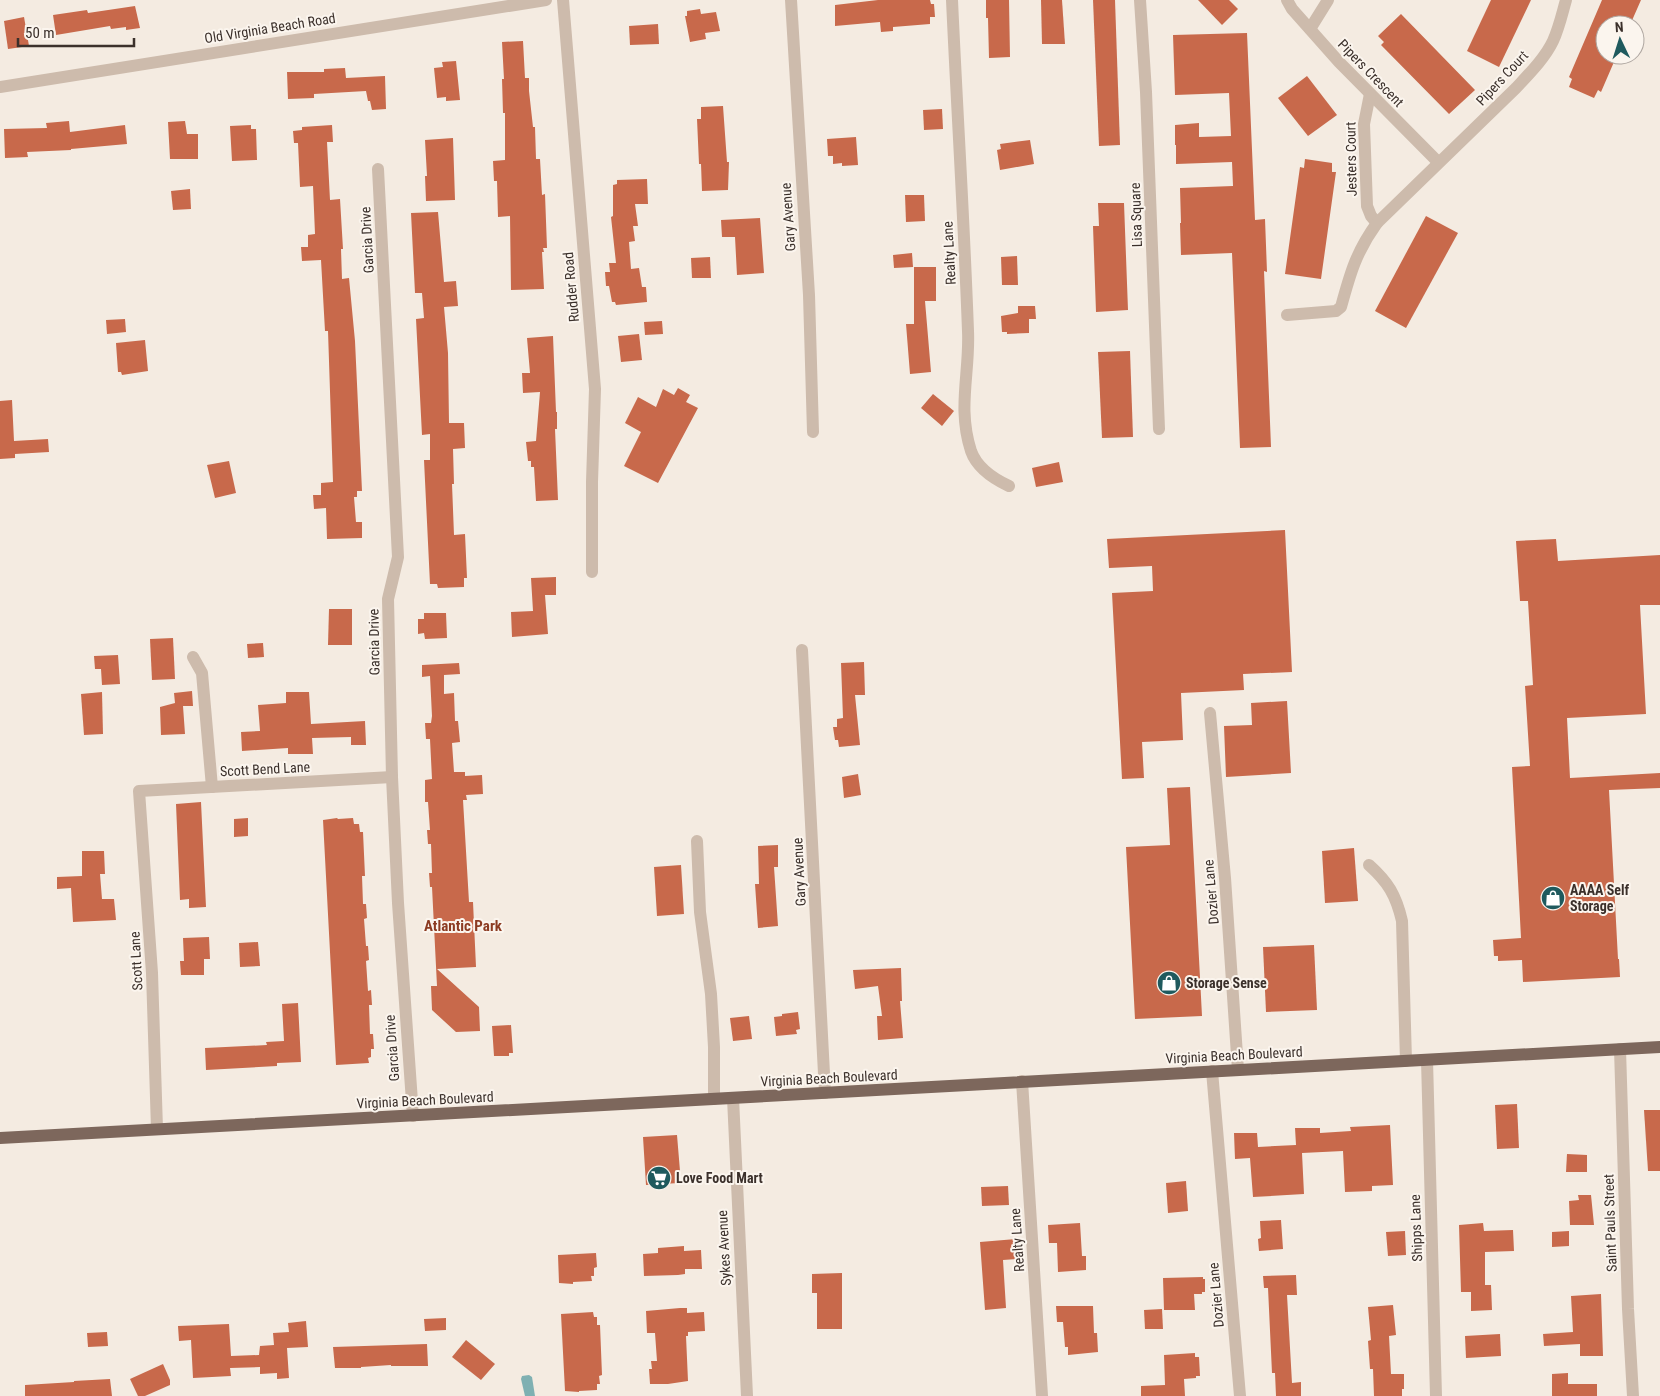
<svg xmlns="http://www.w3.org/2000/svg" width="1660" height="1396" viewBox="0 0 1660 1396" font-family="'Roboto Condensed',sans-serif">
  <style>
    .water { fill: #7fb0b2 }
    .building { fill: #c8694b }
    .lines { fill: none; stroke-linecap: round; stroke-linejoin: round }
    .minor { stroke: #cdbbac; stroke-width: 12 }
    .major { stroke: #7d675c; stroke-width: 12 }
    .labels { text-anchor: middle; stroke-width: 4; stroke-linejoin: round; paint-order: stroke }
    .street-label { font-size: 14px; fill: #3b302b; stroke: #fbf5ee }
    .poi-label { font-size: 14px; font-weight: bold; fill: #3b302b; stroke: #fbf5ee; text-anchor: start }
    .neighbourhood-label { font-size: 15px; font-weight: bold; fill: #8c3b22; stroke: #fbf5ee }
  </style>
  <rect width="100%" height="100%" fill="#f4ebe1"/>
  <path class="water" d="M529,1375L532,1377L535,1396H525L521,1379L522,1376Z"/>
  <g class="building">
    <path d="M878,0H930L931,4H934L935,17H930V24L893,27V31L881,32L880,22L835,26V5Z"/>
    <path d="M986,0H1009L1010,57L989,58L988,18H986Z"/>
    <path d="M1041,0H1062L1065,44H1042Z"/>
    <path d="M1093,0H1115L1120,145L1099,146Z"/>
    <path d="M1198,0H1229L1238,9L1222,25Z"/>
    <path d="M1491,0H1531L1499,67L1467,51Z"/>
    <path d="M1602,0H1641L1630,25H1605V55H1617L1601,92L1598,90L1594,98L1569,87L1572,79L1569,77Z"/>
    <path d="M135,6L140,28L126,30V27L111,29L110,26L56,35L53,15L87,10L88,13Z"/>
    <path d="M700,9L701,14L716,12L720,31L705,33L706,39L690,42L685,16H687V11Z"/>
    <path d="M1401,14L1475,90L1449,114L1381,45L1384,42L1378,36Z"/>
    <path d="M24,17L29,46L8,49L4,21Z"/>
    <path d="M658,24L659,44L630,45L629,26Z"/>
    <path d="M1247,33L1255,220L1265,219L1267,272L1264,271L1271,447L1240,448L1232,253L1181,255L1180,223H1181L1180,188L1233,186L1232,162L1176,164V145H1175V125L1199,123V137L1231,136L1229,93L1175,95L1173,35Z"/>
    <path d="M523,41L525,78H529V91L533,127H535L536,159H540L542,195L545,194L547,248H543L544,252H542L544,289L511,290L510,216L498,217L497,181H494L493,161L505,160V113H503L502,79H504L502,42Z"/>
    <path d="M456,61L460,100L446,101V97L437,98L434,68L443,67L442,62Z"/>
    <path d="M345,68L346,78L385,76L386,109L372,110L370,101H368L366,91L314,94V98L288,99L287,72H324V69Z"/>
    <path d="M1307,76L1337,115L1308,136L1278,98Z"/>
    <path d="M723,106L727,162H729L728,190L702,191L701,164H699L697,119H701V107Z"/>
    <path d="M942,109L943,129L924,130L923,110Z"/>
    <path d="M69,121L70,132L125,125L127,144L71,149V150L27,152L28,157L5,158L4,129L47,128L46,123Z"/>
    <path d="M185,121L187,134H198V159H170L168,122Z"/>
    <path d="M251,125V129H256L257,160L232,161L230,126Z"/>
    <path d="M332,125L333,142H327L330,200L340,199L343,249H341L342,279L349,278L355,341L362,491H357V497H354L356,522H362V538L327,539L326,508L314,509L313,495H321V483L333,482L328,331H325L321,260L302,261L301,247H308V235L315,234L313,186L300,187L298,143H294L293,131L302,130V127Z"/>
    <path d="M856,137L858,165L842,166V163L833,164V156H828L827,139Z"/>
    <path d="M453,138L455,200L426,201L425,176H427L425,140Z"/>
    <path d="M1030,140L1034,164L1000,170L997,150L1001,149L1000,144Z"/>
    <path d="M1305,159L1332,163V172H1336L1321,279L1285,274L1300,167L1304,168Z"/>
    <path d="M647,179L648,204H635L638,226H633L635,241L629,242L631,269L639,268L642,287H646L647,302L616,305L615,302H612L609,286H606L605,272H610L609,263H616L611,217L613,216V185L617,184V180Z"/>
    <path d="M190,189L191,209L173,210L171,191Z"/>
    <path d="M905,195H924L925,221L906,222Z"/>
    <path d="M1098,203H1124L1128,310L1096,312L1093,226H1099Z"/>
    <path d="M438,212L444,282L456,281L458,306L444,307L448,353L449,423H464L465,448L453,449L454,484H452L454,535L465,534L467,578H464V587L438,588L437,584H430L424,460H430V434L422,435L416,319L424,318L422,293H415L411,213Z"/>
    <path d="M1426,216L1458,233L1406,328L1375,311Z"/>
    <path d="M760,218L764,273L737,275L735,237H722L721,220Z"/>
    <path d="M912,253L913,267L894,268L893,255Z"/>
    <path d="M1017,256L1018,285H1002L1001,257Z"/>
    <path d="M710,257L711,278H692L691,258Z"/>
    <path d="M914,267H936V301H925L931,372L910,374L906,324H914Z"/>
    <path d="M1018,306H1035L1036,319H1029V333L1007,334V332H1002L1001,316L1018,313Z"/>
    <path d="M125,319L126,332L107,334L106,320Z"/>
    <path d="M662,321L663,334L645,335L644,322Z"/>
    <path d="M639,334L642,360L621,362L618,336Z"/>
    <path d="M553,336L556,412H557V429H555L558,500L536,501L534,467H531V461H528L526,442L536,441L540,392L523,393L522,373H530L527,338Z"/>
    <path d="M145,340L148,371L122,375L121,372H118L116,343Z"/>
    <path d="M1130,351L1133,437L1102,438L1098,352Z"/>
    <path d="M678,388L690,395L686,402L698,408L658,483L624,466L641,432L625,423L638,397L656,407L663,389L674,395Z"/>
    <path d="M933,394L954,411L942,426L921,408Z"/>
    <path d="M12,400L14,441L48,439L49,452L15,454V458L0,459V401Z"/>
    <path d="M229,461L236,493L215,498L207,465Z"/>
    <path d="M1059,462L1063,482L1036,487L1032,468Z"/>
    <path d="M1285,530L1292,672L1243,674L1244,690L1181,693L1183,740L1142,742L1144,778L1122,779L1112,593L1153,591L1152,566L1109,568L1107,539Z"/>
    <path d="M1556,539L1558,561L1660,555V605H1640L1646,714L1567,718L1570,778L1660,773V788L1609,790L1618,959H1619L1620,977L1523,982L1522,960L1498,961V956H1494L1493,940L1521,938L1512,767L1530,766L1525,686L1533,685L1528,601H1520L1516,541Z"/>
    <path d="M556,577V595H545L548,634L512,637L511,612L533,611L531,578Z"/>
    <path d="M329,609H352V645H328Z"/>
    <path d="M424,613H446L447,638L425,639L424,633L418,634V619H424Z"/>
    <path d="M173,638L175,679L152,680L150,639Z"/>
    <path d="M263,643L264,657L248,658L247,644Z"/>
    <path d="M118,655L120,684L102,685L101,669H95L94,656Z"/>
    <path d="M864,662L865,695H855L860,745L839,747L838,740H835L833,727H837V719L843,718L841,663Z"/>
    <path d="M459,663L460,674L444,675V694L454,693L455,721H458L460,742L452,743L454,772H465V776L482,775L483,794L466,795L467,800H463L469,902H473L476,967L437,969L479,1007L480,1031L456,1032L432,1010L431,986H437L432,887H430L429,873H432L431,844H428L427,830H430L428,802H425V780L432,779L430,739H426L425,723H431L432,716L430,676L422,677V665Z"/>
    <path d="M192,691L193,706H183L185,734L161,735L160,707L175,703L174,693Z"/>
    <path d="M102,692L103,734L84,735L81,694Z"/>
    <path d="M286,692H309L311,724L365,721L366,745H351V737L312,738L313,754H288V748L242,751L241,732L260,731L258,705L286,703Z"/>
    <path d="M1287,701L1291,773L1226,777L1224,726L1252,725L1251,703Z"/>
    <path d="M858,774L861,795L844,798L842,777Z"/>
    <path d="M1190,787L1202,1016L1135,1019L1126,847L1170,845L1167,788Z"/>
    <path d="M201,802L206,907L189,908V899L180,900L176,804Z"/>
    <path d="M248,818V836L234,837V819Z"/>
    <path d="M337,818L338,819L353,818L354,824H359L360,832H363L365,876H362L363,904H366L367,918L364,919L366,946H368L369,960L366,961L368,991L371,990L372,1005H369L370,1034H373L374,1049H371V1057L368,1058L369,1063L336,1065L323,820Z"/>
    <path d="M778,845V867H774L778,926L758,928L755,884H759L758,846Z"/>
    <path d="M1354,848L1358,901L1325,903L1322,851Z"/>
    <path d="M82,851H104L105,874H100L102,899H114L116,920L73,922L71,888L57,889V877L82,876Z"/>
    <path d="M681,865L684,914L657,916L654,867Z"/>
    <path d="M209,937L210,959H204V975H181L180,961H184L183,938Z"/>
    <path d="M258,942L260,966L240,967L239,943Z"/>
    <path d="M1314,945L1317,1010L1266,1012L1263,947Z"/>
    <path d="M901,968L902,1001H900L903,1038L878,1040L877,1016H882L878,986L855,989L853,970Z"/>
    <path d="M298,1003L301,1062L277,1063V1066L206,1070L205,1048L267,1045L266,1042L284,1041L282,1004Z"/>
    <path d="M798,1012L800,1029L796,1030L797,1034L776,1036L774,1017L782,1016V1014Z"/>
    <path d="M749,1016L752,1039L733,1041L730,1018Z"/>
    <path d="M511,1025L513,1053H509V1056H494L492,1026Z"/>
    <path d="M1517,1104L1519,1148L1497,1149L1495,1105Z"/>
    <path d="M1644,1110H1660V1171H1648Z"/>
    <path d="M1390,1125L1393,1185L1372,1186V1191L1345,1192L1343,1151L1302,1153L1304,1194L1253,1197L1250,1158L1235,1159L1234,1133H1257L1258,1147L1296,1145L1295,1128H1320V1133L1351,1131L1350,1127Z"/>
    <path d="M677,1135L680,1171L678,1173L679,1183L646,1185L643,1137Z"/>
    <path d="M1567,1154L1587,1155V1172H1566Z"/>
    <path d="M1186,1181L1188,1211L1168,1213L1166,1183Z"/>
    <path d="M1008,1186L1009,1205L982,1206L981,1187Z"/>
    <path d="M1578,1195H1591L1594,1225H1570L1569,1201L1579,1200Z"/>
    <path d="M1281,1220L1283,1249L1259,1251L1258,1239L1261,1238L1260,1221Z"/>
    <path d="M1080,1223L1082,1256H1086V1270L1058,1272L1057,1243H1049L1048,1225Z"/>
    <path d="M1483,1223L1484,1231L1513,1230L1514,1251L1485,1252V1285H1491L1492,1310L1471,1311V1292H1461L1459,1225Z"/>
    <path d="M1405,1231L1406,1255L1388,1256L1386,1232Z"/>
    <path d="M1569,1231V1246L1552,1247V1232Z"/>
    <path d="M1016,1239L1017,1259L1003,1260L1006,1308L985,1310L980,1242Z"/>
    <path d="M684,1246V1251L701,1250L702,1269H685V1274L678,1275L644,1276L643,1254L658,1253V1248Z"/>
    <path d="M596,1253L597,1267L594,1268V1276H591L592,1281L573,1282V1284L559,1283L558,1255Z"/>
    <path d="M842,1273V1329H817V1293H812V1274Z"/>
    <path d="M1296,1275L1297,1295H1287L1292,1383L1301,1382V1396H1276L1275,1373H1272L1268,1288H1264L1263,1276Z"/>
    <path d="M1203,1277V1279H1205V1292H1202V1294H1194L1195,1310H1164L1163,1278Z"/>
    <path d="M1601,1294L1603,1356H1580V1344L1544,1346L1543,1334L1573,1332L1571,1296Z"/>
    <path d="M1393,1305L1396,1335L1389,1336L1391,1374H1404V1389H1402V1396H1374L1373,1369H1370L1368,1341L1371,1340L1368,1307Z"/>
    <path d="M1056,1306H1093L1094,1333H1097L1098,1352L1068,1355V1347H1065L1063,1322H1057Z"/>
    <path d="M680,1308H687V1313L704,1312L705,1331L688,1332V1336H686L688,1381L668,1384H650L649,1369H652L651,1361H657L655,1333H647L646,1311Z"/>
    <path d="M1162,1309L1163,1329H1145L1144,1310Z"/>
    <path d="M593,1312L594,1317H597V1325H600L602,1375L599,1376L600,1384H597V1390L579,1391V1392L565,1391L561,1314Z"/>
    <path d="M446,1318V1330L425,1331L424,1319Z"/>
    <path d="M306,1321L308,1347L287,1348L289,1378L277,1379V1373L260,1374V1367L230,1368L231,1376L193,1378L191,1340L179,1341L178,1326L229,1324L231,1356L259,1355L260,1346L274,1345L273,1333L289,1332L288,1323Z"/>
    <path d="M107,1332L108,1346L88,1347L87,1333Z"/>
    <path d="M1500,1334L1501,1356L1466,1358L1465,1336Z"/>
    <path d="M466,1340L495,1364L481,1380L452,1357Z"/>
    <path d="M427,1344L428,1366H391V1365L361,1367V1368H335L333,1347Z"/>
    <path d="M1195,1353V1357H1199L1200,1376H1196V1378L1184,1379L1185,1396H1141V1386L1165,1385L1164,1355Z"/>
    <path d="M163,1364L170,1380V1385L145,1396H138L130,1379Z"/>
    <path d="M1568,1373V1384H1597V1396H1552V1374Z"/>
    <path d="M110,1379L112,1396H25V1385L74,1382V1381Z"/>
  </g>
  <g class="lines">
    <g class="minor">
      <path d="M563,0L595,389L592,482V572"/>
      <path d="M791,0L809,295L813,432"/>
      <path d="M952,0C957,110 964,220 968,331C970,373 957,408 971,451C977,468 994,479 1009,486"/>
      <path d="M1140,0L1146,92L1159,429"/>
      <path d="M1287,0L1292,9L1339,62L1438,162"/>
      <path d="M1310,29L1328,0"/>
      <path d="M0,87L546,0"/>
      <path d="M1370,94L1364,124L1367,206L1371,216L1377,223"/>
      <path d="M378,169L398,557L388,599L392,777L398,903L413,1116"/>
      <path d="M1287,315L1336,311L1341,307C1350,274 1356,252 1377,223L1516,88C1529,74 1545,58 1553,41C1559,28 1562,14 1566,0"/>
      <path d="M802,650L825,1093"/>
      <path d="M193,657L202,673L212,787"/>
      <path d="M1210,713L1225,878L1238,1070"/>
      <path d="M697,841L700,912L711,994L714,1047V1099"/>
      <path d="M1369,865C1388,882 1396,895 1402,921L1406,1061"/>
      <path d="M1620,1049L1628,1309L1633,1396"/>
      <path d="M1427,1060L1436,1396"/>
      <path d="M1212,1071L1240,1396"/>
      <path d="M1022,1081L1042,1396"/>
      <path d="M733,1098L747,1396"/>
      <path d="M157,1129L152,973L139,791L392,777"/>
    </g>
    <path class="major" d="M0,1138L1660,1047"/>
  </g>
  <defs>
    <g id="shop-disc" transform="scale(1.25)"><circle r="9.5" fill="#1f5a5e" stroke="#fbf5ee"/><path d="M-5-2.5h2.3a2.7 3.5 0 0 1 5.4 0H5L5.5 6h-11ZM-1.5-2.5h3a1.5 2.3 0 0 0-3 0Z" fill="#fff"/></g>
    <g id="supermarket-disc" transform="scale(1.25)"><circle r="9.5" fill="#1f5a5e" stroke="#fbf5ee"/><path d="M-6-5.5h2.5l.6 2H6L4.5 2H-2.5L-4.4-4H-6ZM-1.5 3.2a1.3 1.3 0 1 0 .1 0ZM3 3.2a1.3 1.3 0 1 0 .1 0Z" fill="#fff"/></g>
  </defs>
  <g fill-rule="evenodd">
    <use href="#shop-disc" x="1553" y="898"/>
    <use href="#shop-disc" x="1169" y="983"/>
    <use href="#supermarket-disc" x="659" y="1178"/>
  </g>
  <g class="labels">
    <g class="street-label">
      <text transform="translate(270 28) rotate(-9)" y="5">Old Virginia Beach Road</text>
      <text transform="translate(1371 73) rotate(46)" y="5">Pipers Crescent</text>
      <text transform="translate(1502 78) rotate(-47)" y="5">Pipers Court</text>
      <text transform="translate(1351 159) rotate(-91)" y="5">Jesters Court</text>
      <text transform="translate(1136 215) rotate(-92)" y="5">Lisa Square</text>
      <text transform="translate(788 217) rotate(-94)" y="5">Gary Avenue</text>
      <text transform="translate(367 240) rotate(-93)" y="5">Garcia Drive</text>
      <text transform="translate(949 253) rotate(-93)" y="5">Realty Lane</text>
      <text transform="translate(571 287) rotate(-95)" y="5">Rudder Road</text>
      <text transform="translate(374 642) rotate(-91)" y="5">Garcia Drive</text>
      <text transform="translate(265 769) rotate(-3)" y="5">Scott Bend Lane</text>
      <text transform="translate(799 872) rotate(-93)" y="5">Gary Avenue</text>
      <text transform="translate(1211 892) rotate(-95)" y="5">Dozier Lane</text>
      <text transform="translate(136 961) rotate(-93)" y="5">Scott Lane</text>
      <text transform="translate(392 1048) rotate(-94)" y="5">Garcia Drive</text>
      <text transform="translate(1234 1055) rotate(-3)" y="5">Virginia Beach Boulevard</text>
      <text transform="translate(829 1078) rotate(-3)" y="5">Virginia Beach Boulevard</text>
      <text transform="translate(425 1100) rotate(-3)" y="5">Virginia Beach Boulevard</text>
      <text transform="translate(1610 1223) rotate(-92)" y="5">Saint Pauls Street</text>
      <text transform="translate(1416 1228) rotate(-92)" y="5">Shipps Lane</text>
      <text transform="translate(1017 1240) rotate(-94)" y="5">Realty Lane</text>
      <text transform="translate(724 1248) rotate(-93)" y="5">Sykes Avenue</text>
      <text transform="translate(1216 1295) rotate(-95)" y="5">Dozier Lane</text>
    </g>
    <g class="poi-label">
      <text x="1570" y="895">AAAA Self<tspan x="1570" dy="16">Storage</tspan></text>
      <text x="1186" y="988">Storage Sense</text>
      <text x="676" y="1183">Love Food Mart</text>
    </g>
    <g class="neighbourhood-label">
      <text x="463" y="931">Atlantic Park</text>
    </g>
  </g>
  <g transform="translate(1620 40) rotate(356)"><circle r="24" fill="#fbf5ee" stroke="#aea6a0"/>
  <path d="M0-4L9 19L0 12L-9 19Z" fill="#1f5a5e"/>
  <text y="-8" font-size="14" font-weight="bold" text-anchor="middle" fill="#3b302b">N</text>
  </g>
  <path d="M18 38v8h116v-8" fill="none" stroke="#3b302b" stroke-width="2.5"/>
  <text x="25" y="38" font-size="15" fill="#3b302b" stroke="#fbf5ee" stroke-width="4" paint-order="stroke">50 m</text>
</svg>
